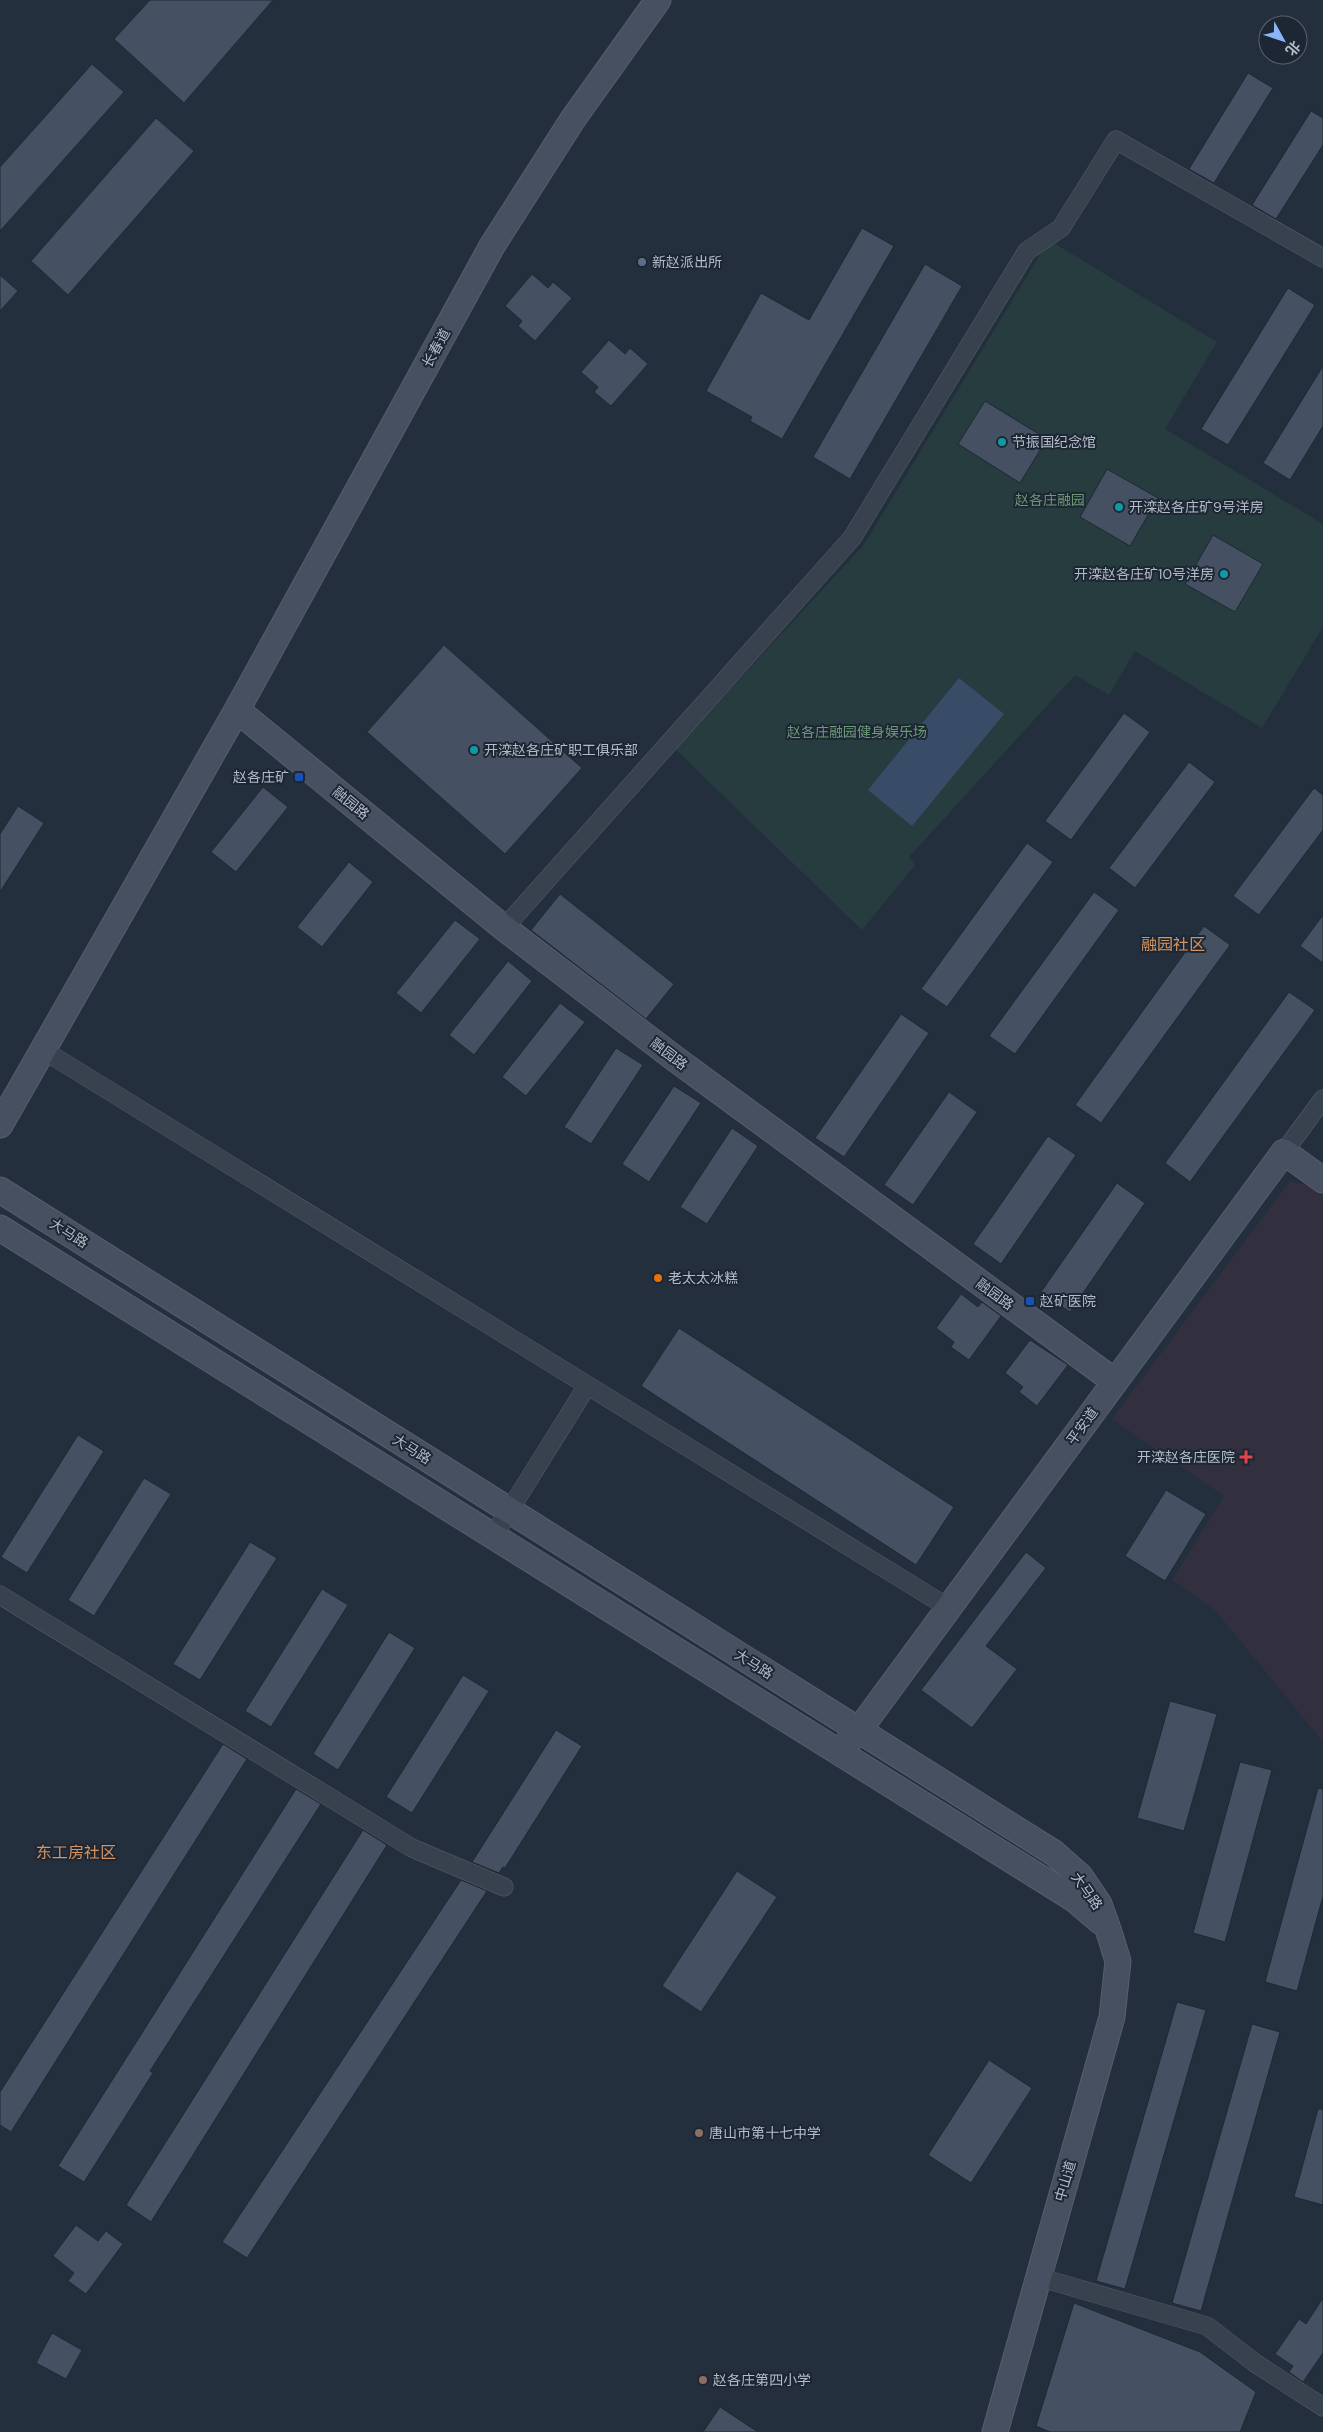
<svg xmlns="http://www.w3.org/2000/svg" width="1323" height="2432" viewBox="0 0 1323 2432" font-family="'DM Sans','Noto Sans SC',sans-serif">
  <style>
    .medical { fill: #32303f }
    .green { fill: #263c3f }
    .water { fill: #394c67 }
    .building { fill: #455162; stroke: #1f2835 }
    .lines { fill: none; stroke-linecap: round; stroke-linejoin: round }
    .street-casing { stroke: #565f6c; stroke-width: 19 }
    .secondary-casing { stroke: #565f6c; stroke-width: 27 }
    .street { stroke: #38414e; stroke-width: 18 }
    .secondary { stroke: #465061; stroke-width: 25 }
    .service-dot { fill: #5c6f8a; stroke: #1d2633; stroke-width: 2 }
    .culture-dot { fill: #0f9aa8; stroke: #1d2633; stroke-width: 2 }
    .transit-dot { fill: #1a4fb4; stroke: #1d2633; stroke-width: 2 }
    .food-dot { fill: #e8710a; stroke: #1d2633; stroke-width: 2 }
    .health-dot { fill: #e0444e; stroke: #1d2633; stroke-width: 2 }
    .education-dot { fill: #8d6e63; stroke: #1d2633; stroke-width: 2 }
    .labels { text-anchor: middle; stroke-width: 4; stroke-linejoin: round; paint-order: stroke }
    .poi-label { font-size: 14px; fill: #b4bcc9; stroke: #1d2633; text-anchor: start }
    .street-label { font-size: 14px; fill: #b4bcc9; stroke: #1d2633 }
    .park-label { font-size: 14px; fill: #6b9a76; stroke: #1d2633 }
    .quarter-label { font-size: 16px; fill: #d59563; stroke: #1d2633 }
  </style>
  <rect width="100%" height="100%" fill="#242f3e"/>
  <path class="medical" d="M1290,1181L1311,1186L1323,1195V1742L1214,1609L1172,1580L1224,1496L1112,1419Z"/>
  <path class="green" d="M1049,240L1217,342L1165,429L1323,524V627L1262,728L1135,651L1109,695L1075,675L909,857L915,865L862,930L675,749L863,546Z"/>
  <path class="water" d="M959,678L1004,714L912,826L868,790Z"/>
  <g class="building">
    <path d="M150,0H273L184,103L114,39Z"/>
    <path d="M92,64L124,92L0,231V167Z"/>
    <path d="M1248,73L1273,88L1214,183L1189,169Z"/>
    <path d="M1311,111L1323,118V145L1276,219L1252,205Z"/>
    <path d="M156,118L194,151L68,295L31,261Z"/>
    <path d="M862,228L894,246L782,439L750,421L752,417L706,391L761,293L809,320Z"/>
    <path d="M925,264L962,286L850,479L813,457Z"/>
    <path d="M532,274L548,288L553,282L572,298L535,341L518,326L522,321L505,306Z"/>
    <path d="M0,275L18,291L0,311Z"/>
    <path d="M1288,288L1315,305L1228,445L1201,429Z"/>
    <path d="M609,340L625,354L630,348L648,364L611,406L594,392L598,387L581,372Z"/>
    <path d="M1323,366V426L1290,480L1263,463Z"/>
    <path d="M985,401L1047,439L1020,483L958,444Z"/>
    <path d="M1107,469L1158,498L1130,546L1080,517Z"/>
    <path d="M1213,535L1263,564L1235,612L1185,584Z"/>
    <path d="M444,645L582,768L505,854L367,732Z"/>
    <path d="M1124,713L1150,732L1071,840L1045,821Z"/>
    <path d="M1189,762L1215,782L1135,888L1109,868Z"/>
    <path d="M263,787L288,807L236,872L211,852Z"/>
    <path d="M1314,788L1323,795V830L1259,915L1233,896Z"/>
    <path d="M18,806L44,823L0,892V834Z"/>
    <path d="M1027,843L1053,862L947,1007L921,989Z"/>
    <path d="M349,862L373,882L322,947L297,927Z"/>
    <path d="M1094,892L1119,910L1015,1054L989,1036Z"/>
    <path d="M560,894L674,984L646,1019L531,930Z"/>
    <path d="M1323,915V963L1300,946Z"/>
    <path d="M455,920L480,939L421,1013L396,993Z"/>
    <path d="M1204,926L1230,945L1101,1123L1075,1105Z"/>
    <path d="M508,961L532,981L474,1055L449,1035Z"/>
    <path d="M1289,992L1315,1010L1190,1182L1165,1163Z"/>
    <path d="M560,1003L585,1022L526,1096L502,1077Z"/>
    <path d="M901,1014L929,1033L844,1157L815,1138Z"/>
    <path d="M616,1048L643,1065L591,1144L564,1127Z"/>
    <path d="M674,1086L701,1103L649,1182L622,1164Z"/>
    <path d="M949,1092L977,1112L913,1205L884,1185Z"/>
    <path d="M732,1128L758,1146L707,1224L680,1207Z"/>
    <path d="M1048,1136L1076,1155L1001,1264L973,1244Z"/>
    <path d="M1117,1183L1145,1203L1070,1312L1041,1292Z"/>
    <path d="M961,1294L978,1307L982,1302L1001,1316L969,1360L951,1347L954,1342L936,1328Z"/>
    <path d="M679,1328L954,1507L916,1565L641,1386Z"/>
    <path d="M1030,1340L1068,1365L1037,1406L1019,1392L1023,1387L1005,1373Z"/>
    <path d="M78,1435L104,1451L27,1573L1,1557Z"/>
    <path d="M144,1478L171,1494L94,1616L68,1600Z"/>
    <path d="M1166,1490L1206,1514L1165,1581L1125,1556Z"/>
    <path d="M250,1542L277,1558L200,1680L173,1664Z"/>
    <path d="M1026,1552L1046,1568L986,1646L1017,1669L972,1728L921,1690Z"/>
    <path d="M322,1589L348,1605L271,1727L245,1711Z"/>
    <path d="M389,1632L415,1648L338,1770L313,1754Z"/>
    <path d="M463,1675L489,1691L412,1813L386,1797Z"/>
    <path d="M1170,1701L1217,1714L1184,1831L1137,1818Z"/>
    <path d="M556,1730L582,1746L505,1868L503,1867L499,1873L472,1862Z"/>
    <path d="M223,1744L247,1759L11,2132L0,2125V2092Z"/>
    <path d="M1240,1762L1272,1770L1225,1942L1193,1933Z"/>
    <path d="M1318,1788L1323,1789V1896L1297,1991L1265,1982Z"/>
    <path d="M296,1789L321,1804L150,2071L153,2073L84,2182L58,2166Z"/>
    <path d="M363,1830L387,1845L151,2222L126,2205Z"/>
    <path d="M737,1871L777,1897L701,2012L662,1986Z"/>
    <path d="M461,1880L487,1891L247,2258L222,2242Z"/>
    <path d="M1177,2002L1206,2010L1125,2289L1096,2281Z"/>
    <path d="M1252,2024L1280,2032L1201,2311L1172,2303Z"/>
    <path d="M989,2060L1032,2088L971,2183L928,2155Z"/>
    <path d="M1318,2109H1323V2205L1294,2197Z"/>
    <path d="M76,2225L98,2241L106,2231L123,2244L86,2294L68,2281L74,2273L53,2256Z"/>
    <path d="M1323,2298V2353L1303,2382L1289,2372L1293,2366L1275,2354L1299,2319L1306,2324Z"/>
    <path d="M1074,2303L1200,2352L1256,2392L1240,2432H1050L1036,2426Z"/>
    <path d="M52,2333L82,2350L66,2379L36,2363Z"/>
    <path d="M720,2407L758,2432H703Z"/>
  </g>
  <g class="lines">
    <g class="street-casing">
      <g id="street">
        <path d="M504,928L852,538L1027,251L1061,228L1116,140L1323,258"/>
        <path d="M43,1050L949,1608"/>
        <path d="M1284,1152L1323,1099"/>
        <path d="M494,1535L587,1386"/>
        <path d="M0,1595L412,1848L504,1887"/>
        <path d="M1038,2277L1207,2326L1255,2363L1323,2407"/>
      </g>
    </g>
    <g class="secondary-casing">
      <g id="secondary">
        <path d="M237,710L504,928L674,1058L1114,1381"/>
        <path d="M0,1125L237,710L492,246L573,119L658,0"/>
        <path d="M0,1190L1054,1853L1080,1876L1099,1904L1108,1929L1118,1961L1112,2017L995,2432"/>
        <path d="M0,1228L1074,1899L1101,1922"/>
        <path d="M848,1742L859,1730L1284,1152L1323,1180"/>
      </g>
    </g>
    <use href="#street" class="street"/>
    <use href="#secondary" class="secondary"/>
  </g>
  <circle class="service-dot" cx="642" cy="262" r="5"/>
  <g class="culture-dot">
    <circle cx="1002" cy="442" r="5"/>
    <circle cx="1119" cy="507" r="5"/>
    <circle cx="1224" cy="574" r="5"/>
    <circle cx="474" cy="750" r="5"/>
  </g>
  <g class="transit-dot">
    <rect x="294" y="772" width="10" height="10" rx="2.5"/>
    <rect x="1025" y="1296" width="10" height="10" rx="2.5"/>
  </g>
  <circle class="food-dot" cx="658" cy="1278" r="5"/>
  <path class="health-dot" d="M1243.5 1449.5h5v5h5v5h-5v5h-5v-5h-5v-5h5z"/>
  <g class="education-dot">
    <circle cx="699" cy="2133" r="5"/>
    <circle cx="703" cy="2380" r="5"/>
  </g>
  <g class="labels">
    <g class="poi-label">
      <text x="652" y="267">新赵派出所</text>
      <text x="1012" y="447">节振国纪念馆</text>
      <text x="1129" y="512">开滦赵各庄矿9号洋房</text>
      <text x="1214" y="579" text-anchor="end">开滦赵各庄矿10号洋房</text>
      <text x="484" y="755">开滦赵各庄矿职工俱乐部</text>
      <text x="289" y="782" text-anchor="end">赵各庄矿</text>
      <text x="668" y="1283">老太太冰糕</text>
      <text x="1040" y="1306">赵矿医院</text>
      <text x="1235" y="1462" text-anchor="end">开滦赵各庄医院</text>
      <text x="709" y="2138">唐山市第十七中学</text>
      <text x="713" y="2385">赵各庄第四小学</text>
    </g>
    <g class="street-label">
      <text transform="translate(436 348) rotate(-61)" y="5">长春道</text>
      <text transform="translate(351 803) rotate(39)" y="5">融园路</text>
      <text transform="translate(669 1054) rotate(37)" y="5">融园路</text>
      <text transform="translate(69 1233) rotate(32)" y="5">大马路</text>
      <text transform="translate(995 1294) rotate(36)" y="5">融园路</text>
      <text transform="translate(1082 1426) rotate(-54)" y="5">平安道</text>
      <text transform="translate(412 1449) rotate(32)" y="5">大马路</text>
      <text transform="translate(754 1664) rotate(32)" y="5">大马路</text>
      <text transform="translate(1087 1891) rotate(55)" y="5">大马路</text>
      <text transform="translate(1065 2181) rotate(-74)" y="5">中山道</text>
    </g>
    <g class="park-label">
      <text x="1050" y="505">赵各庄融园</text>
      <text x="857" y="737">赵各庄融园健身娱乐场</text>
    </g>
    <g class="quarter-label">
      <text x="1173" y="950">融园社区</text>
      <text x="76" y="1858">东工房社区</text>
    </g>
  </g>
  <g transform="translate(1283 40) rotate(130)"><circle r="24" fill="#1d2633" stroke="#59626f"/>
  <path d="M0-4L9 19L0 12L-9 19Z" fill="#8ab4f8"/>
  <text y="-8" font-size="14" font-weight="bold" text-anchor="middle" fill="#b4bcc9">北</text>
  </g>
</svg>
